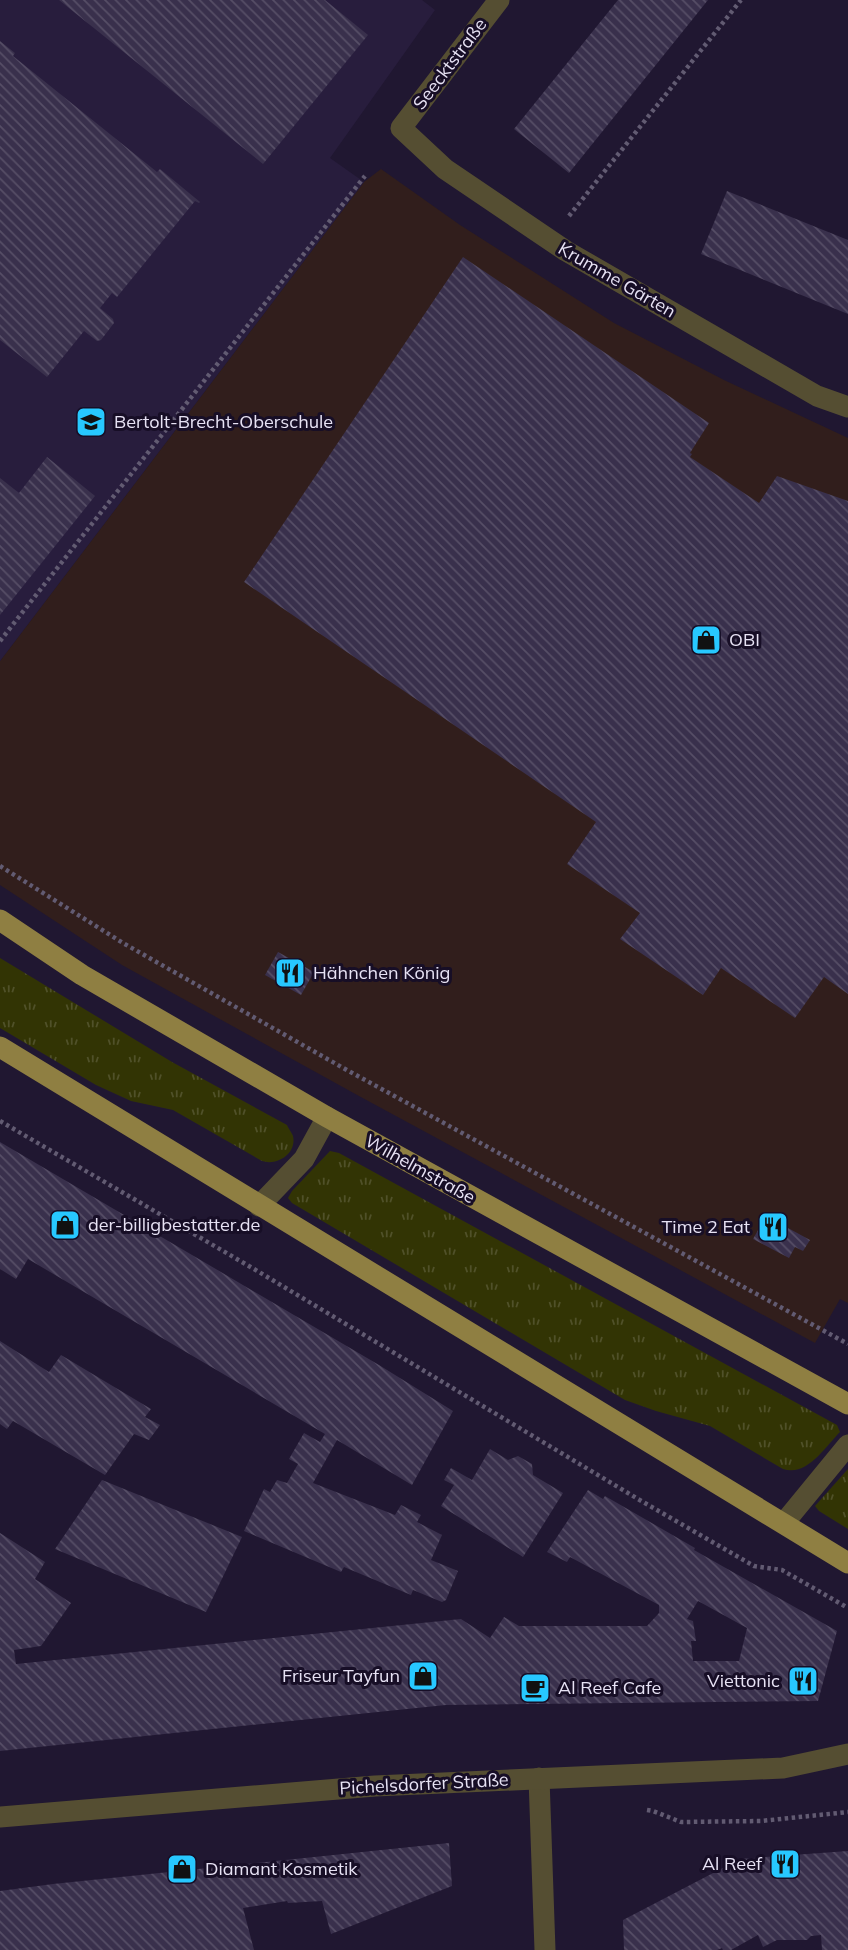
<svg xmlns="http://www.w3.org/2000/svg" width="848" height="1950" viewBox="0 0 848 1950" font-family="Mulish,sans-serif">
  <style>
    .commercial { fill: #311e1c }
    .built { fill: #281d3d }
    .grass { fill: url(#grass-tufts) }
    .building { fill: url(#building-back-hatch); fill-rule: evenodd }
    .lines { fill: none; stroke-linecap: round; stroke-linejoin: round }
    .path { stroke: #625b72; stroke-width: 4.5; stroke-dasharray: 3.5 3.5; stroke-linecap: butt }
    .minor { stroke: #554e32; stroke-width: 21 }
    .major { stroke: #8f7f42; stroke-width: 21 }
    .labels { text-anchor: middle; stroke-width: 6; stroke-linejoin: round; paint-order: stroke }
    .street-label { font-size: 18px; fill: #e7e2f4; stroke: #170e26 }
    .poi-label { font-size: 18px; fill: #e7e2f4; stroke: #170e26; text-anchor: start }
  </style>
  <defs>
    <pattern id="grass-tufts" width="24" height="20" patternUnits="userSpaceOnUse" patternTransform="scale(1.75)"><rect width="24" height="20" fill="#323404"/><path d="M3 7l-1-3M5 7V3M7 7l1-3M15 17l-1-3M17 17v-4M19 17l1-3" fill="none" stroke="#505129"/></pattern>
    <pattern id="building-back-hatch" width="6" height="6" patternUnits="userSpaceOnUse" patternTransform="scale(1.75)"><rect width="6" height="6" fill="#39304c"/><path d="M-1 5l2 2M0 0l6 6M5-1l2 2" fill="none" stroke="#564e66"/></pattern>
  </defs>
  <rect width="100%" height="100%" fill="#201731"/>
  <path class="commercial" d="M381,169L460,225L614,323L724,380L848,438V1303L840,1299L815,1343L359,1096L122,965L0,885V661L364,182Z"/>
  <path class="built" d="M0,0H422L435,10L330,158L364,182L0,661Z"/>
  <g class="grass">
    <path d="M0,958L172,1062L287,1125C288,1128 292,1133 293,1136C297,1154 277,1166 262,1161L173,1110L131,1101L96,1085L0,1028Z"/>
    <path d="M330,1151L339,1153L837,1425L840,1432C825,1447 807,1477 783,1469L710,1426L656,1411L625,1400L292,1203L288,1198L292,1191Z"/>
    <path d="M848,1469V1529L819,1511L815,1506Z"/>
  </g>
  <g class="building">
    <path d="M59,0H325L368,35L263,164Z"/>
    <path d="M618,0H708L569,173L514,129Z"/>
    <path d="M0,41L15,53L13,56L157,172L160,169L200,202L199,203L195,201L117,297L112,293L100,308L113,319L114,323L101,340L97,341L84,331L47,377L0,340Z"/>
    <path d="M727,191L848,240V314L701,254Z"/>
    <path d="M463,257L709,423L690,453L692,454L690,457L759,503L777,476L848,501V994L824,977L795,1018L721,968L703,995L620,939L640,913L567,864L596,822L244,582Z"/>
    <path d="M47,457L95,496L0,615V478L19,493Z"/>
    <path d="M278,952L314,972L301,995L265,975Z"/>
    <path d="M0,1142L379,1365L453,1411L412,1485L337,1440L313,1483L395,1515L401,1505L421,1515L417,1522L442,1535L431,1560L458,1571L446,1600L442,1602L413,1590L411,1595L344,1567L341,1572L244,1531L264,1489L270,1492L277,1480L287,1483L298,1464L289,1459L304,1433L320,1442L325,1434L28,1259L16,1279L0,1269Z"/>
    <path d="M766,1216L810,1240L803,1251L795,1247L789,1258L753,1239Z"/>
    <path d="M0,1341L49,1372L61,1355L151,1409L145,1417L160,1425L149,1440L134,1434L105,1475L13,1421L7,1429L0,1424Z"/>
    <path d="M490,1449L508,1460L518,1456L532,1464L533,1475L563,1493L523,1557L441,1506L454,1485L444,1480L451,1468L472,1480Z"/>
    <path d="M102,1480L242,1537L206,1612L55,1549Z"/>
    <path d="M588,1490L603,1499L605,1496L695,1548L694,1550L837,1631L818,1701L446,1705L0,1751V1533L45,1562L35,1579L71,1603L41,1646L14,1650L16,1664L461,1619L490,1638L504,1617L519,1626H647L659,1613V1605L570,1557L567,1562L547,1552ZM698,1601L747,1628L739,1661H693L691,1641H696L693,1621L687,1619Z"/>
    <path d="M449,1843L452,1886L331,1934L322,1901L288,1903L287,1901L243,1908L254,1950H0V1891L53,1884Z"/>
    <path d="M848,1851V1950H822L821,1935L811,1936L807,1940H777L763,1947L758,1935L731,1950H723L722,1948L717,1950H624L623,1920L740,1859Z"/>
  </g>
  <g class="lines">
    <g class="path">
      <path d="M569,216L741,0"/>
      <path d="M0,641L365,176"/>
      <path d="M0,866L123,943L345,1069L848,1344"/>
      <path d="M0,1121L254,1269L638,1499L754,1566L782,1570L848,1608"/>
      <path d="M647,1810L653,1811L681,1822L761,1821L848,1812"/>
    </g>
    <g class="minor">
      <path d="M499,0L401,128L445,169L566,251L817,396L848,407"/>
      <path d="M259,1206L304,1159L327,1117"/>
      <path d="M784,1523L848,1445"/>
      <path d="M539,1778L545,1950"/>
      <path d="M0,1817L375,1786L783,1768L848,1754"/>
    </g>
    <g class="major">
      <path d="M0,920L82,975L327,1117L848,1404"/>
      <path d="M0,1047L848,1563"/>
    </g>
  </g>
  <defs>
    <g id="school-square" transform="scale(1.575)"><rect x="-9" y="-9" width="18" height="18" rx="4" fill="#27c8ff" stroke="#170e26"/><path d="M0-5L7-2L0 1L-7-2ZM-4 1L0 2.5L4 1V4Q0 6-4 4Z" fill="#111"/></g>
    <g id="shop-square" transform="scale(1.575)"><rect x="-9" y="-9" width="18" height="18" rx="4" fill="#27c8ff" stroke="#170e26"/><path d="M-5-2.5h2.3a2.7 3.5 0 0 1 5.4 0H5L5.5 6h-11ZM-1.5-2.5h3a1.5 2.3 0 0 0-3 0Z" fill="#111"/></g>
    <g id="restaurant-square" transform="scale(1.575)"><rect x="-9" y="-9" width="18" height="18" rx="4" fill="#27c8ff" stroke="#170e26"/><path d="M-5-6h1v4h1v-4h1v4h1v-4h1v5L-1.5 .5V6h-2V.5L-5-1ZM5-6V6H3V1.5H1.5Q1.5-4 5-6Z" fill="#111"/></g>
    <g id="cafe-square" transform="scale(1.575)"><rect x="-9" y="-9" width="18" height="18" rx="4" fill="#27c8ff" stroke="#170e26"/><path d="M-5.5-4.5H6V0H3Q3 3.5 0 3.5H-2.5Q-5.5 3.5-5.5 0ZM3-3.2v2h1.7v-2ZM-6 4.5H4V6H-6Z" fill="#111"/></g>
  </defs>
  <g fill-rule="evenodd">
    <use href="#school-square" x="91" y="422"/>
    <use href="#shop-square" x="706" y="640"/>
    <use href="#restaurant-square" x="290" y="973"/>
    <use href="#shop-square" x="65" y="1225"/>
    <use href="#restaurant-square" x="773" y="1227"/>
    <use href="#shop-square" x="423" y="1676"/>
    <use href="#restaurant-square" x="803" y="1681"/>
    <use href="#cafe-square" x="535" y="1688"/>
    <use href="#restaurant-square" x="785" y="1864"/>
    <use href="#shop-square" x="182" y="1869"/>
  </g>
  <g class="labels">
    <g class="street-label">
      <text transform="translate(450 64) rotate(-53)" y="6">Seecktstraße</text>
      <text transform="translate(617 280) rotate(30)" y="6">Krumme Gärten</text>
      <text transform="translate(420 1169) rotate(29)" y="6">Wilhelmstraße</text>
      <text transform="translate(424 1784) rotate(-3)" y="6">Pichelsdorfer Straße</text>
    </g>
    <g class="poi-label">
      <text x="114" y="428">Bertolt-Brecht-Oberschule</text>
      <text x="729" y="646">OBI</text>
      <text x="313" y="979">Hähnchen König</text>
      <text x="88" y="1231">der-billigbestatter.de</text>
      <text x="750" y="1233" text-anchor="end">Time 2 Eat</text>
      <text x="400" y="1682" text-anchor="end">Friseur Tayfun</text>
      <text x="780" y="1687" text-anchor="end">Viettonic</text>
      <text x="558" y="1694">Al Reef Cafe</text>
      <text x="762" y="1870" text-anchor="end">Al Reef</text>
      <text x="205" y="1875">Diamant Kosmetik</text>
    </g>
  </g>
</svg>
